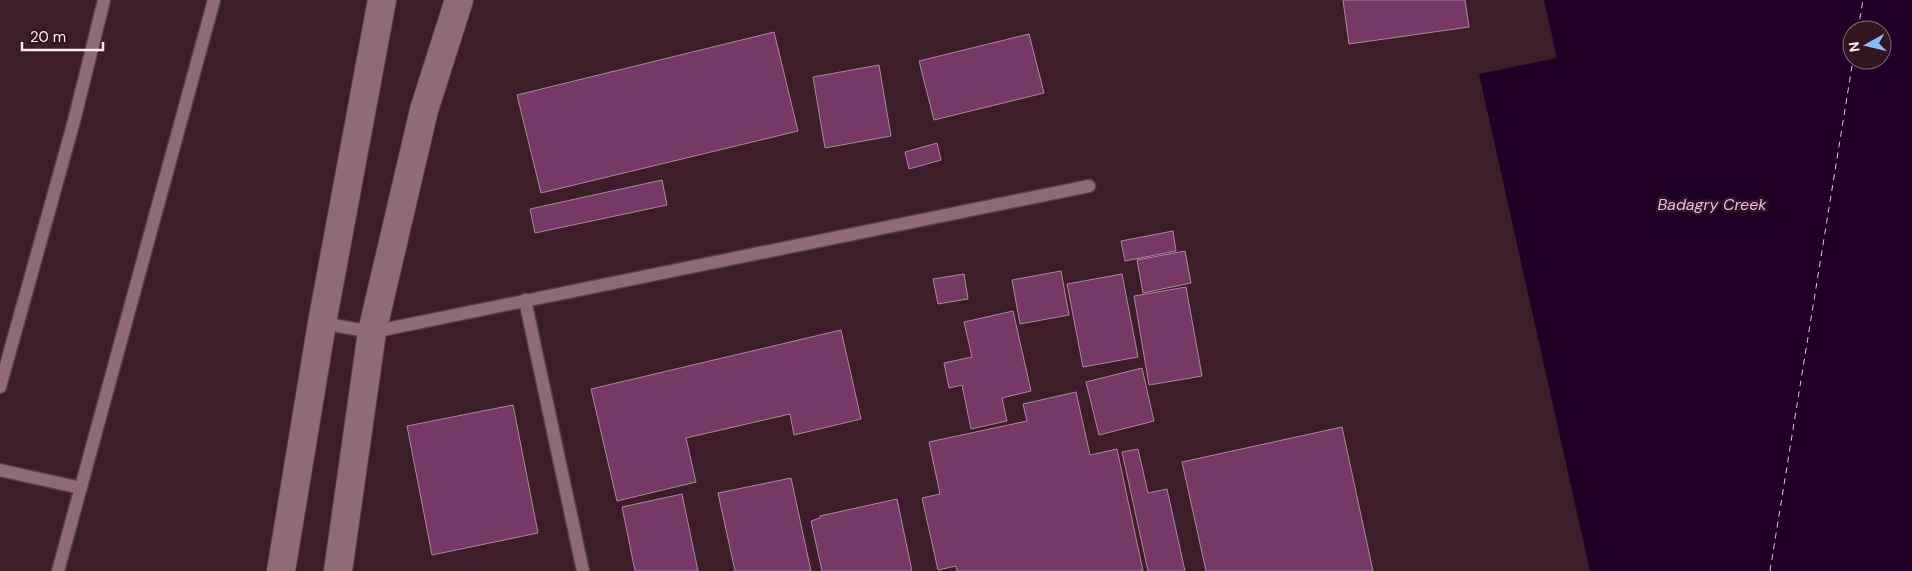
<svg xmlns="http://www.w3.org/2000/svg" width="1912" height="571" viewBox="0 0 1912 571" font-family="'DM Sans',sans-serif">
  <style>
    .water { fill: #1e0026; fill-rule: evenodd }
    .lines { fill: none; stroke-linecap: round; stroke-linejoin: round }
    .ferry { stroke: #ecb8fa; stroke-width: 1; stroke-dasharray: 6 5; stroke-linecap: butt }
    .building { fill: #763965; stroke: #a9889e }
    .lane-casing { stroke: #573e47; stroke-width: 15 }
    .secondary-casing { stroke: #573e47; stroke-width: 30 }
    .lane { stroke: #906b76; stroke-width: 12 }
    .secondary { stroke: #906b76; stroke-width: 28 }
    .labels { text-anchor: middle; stroke-width: 5; stroke-linejoin: round; paint-order: stroke }
    .water-label { font-size: 16px; font-style: italic; fill: #ecb8fa; stroke: #32151f }
  </style>
  <rect width="100%" height="100%" fill="#3d1e28"/>
  <path class="water" d="M1544,0H1912V571H1590L1479,74L1557,58ZM1852,30H1882V60H1852Z"/>
  <g class="lines">
    <g class="ferry">
      <path d="M1858,30L1863,0"/>
      <path d="M1770,571L1853,60"/>
    </g>
  </g>
  <g class="building">
    <path d="M1343,0H1465L1469,27L1349,44Z"/>
    <path d="M774,32L798,131L541,193L517,95Z"/>
    <path d="M1029,34L1044,93L934,120L919,61Z"/>
    <path d="M879,65L891,136L825,148L813,77Z"/>
    <path d="M937,143L941,160L909,169L905,152Z"/>
    <path d="M662,180L667,205L535,233L530,209Z"/>
    <path d="M1173,231L1176,251L1125,261L1121,241Z"/>
    <path d="M1185,251L1191,283L1143,293L1137,260Z"/>
    <path d="M1061,271L1069,315L1020,324L1012,280Z"/>
    <path d="M964,274L968,299L938,304L933,279Z"/>
    <path d="M1122,274L1138,357L1083,367L1067,284Z"/>
    <path d="M1186,287L1202,376L1149,385L1134,296Z"/>
    <path d="M1013,311L1031,391L1002,398L1007,421L971,429L962,385L949,388L944,363L972,357L964,322Z"/>
    <path d="M841,330L861,419L794,435L790,414L686,438L696,482L617,501L591,389Z"/>
    <path d="M1142,368L1154,421L1099,435L1086,382Z"/>
    <path d="M1076,392L1090,455L1117,449L1143,571H957L956,566L938,570L922,498L940,494L929,442L1027,421L1023,404Z"/>
    <path d="M513,405L538,533L432,555L407,426Z"/>
    <path d="M1342,427L1373,571H1206L1182,462Z"/>
    <path d="M1138,449L1148,493L1167,489L1185,571H1148L1122,452Z"/>
    <path d="M791,478L811,571H735L718,493Z"/>
    <path d="M682,494L698,571H635L622,507Z"/>
    <path d="M897,499L912,571H822L811,521L820,518V516Z"/>
  </g>
  <g class="lines">
    <g class="lane-casing">
      <g id="lane">
        <path d="M525,300L583,571"/>
        <path d="M322,323L372,332L1089,186"/>
        <path d="M0,387L74,121L104,0"/>
        <path d="M0,470L81,488"/>
        <path d="M58,571L214,0"/>
      </g>
    </g>
    <g class="secondary-casing">
      <g id="secondary">
        <path d="M281,571L322,323L382,0"/>
        <path d="M338,571L372,332L424,110L459,0"/>
      </g>
    </g>
    <use href="#lane" class="lane"/>
    <use href="#secondary" class="secondary"/>
  </g>
  <g class="labels">
    <g class="water-label">
      <text x="1712" y="210">Badagry Creek</text>
    </g>
  </g>
  <g transform="translate(1867 45) rotate(262)"><circle r="24" fill="#32151f" stroke="#836b73"/>
  <path d="M0-4L9 19L0 12L-9 19Z" fill="#8bbafc"/>
  <text y="-8" font-size="14" font-weight="bold" text-anchor="middle" fill="#fcebf0">N</text>
  </g>
  <path d="M22 42v8h81v-8" fill="none" stroke="#fcebf0" stroke-width="2.5"/>
  <text x="30" y="42" font-size="15" fill="#fcebf0" stroke="#32151f" stroke-width="4" paint-order="stroke">20 m</text>
</svg>
